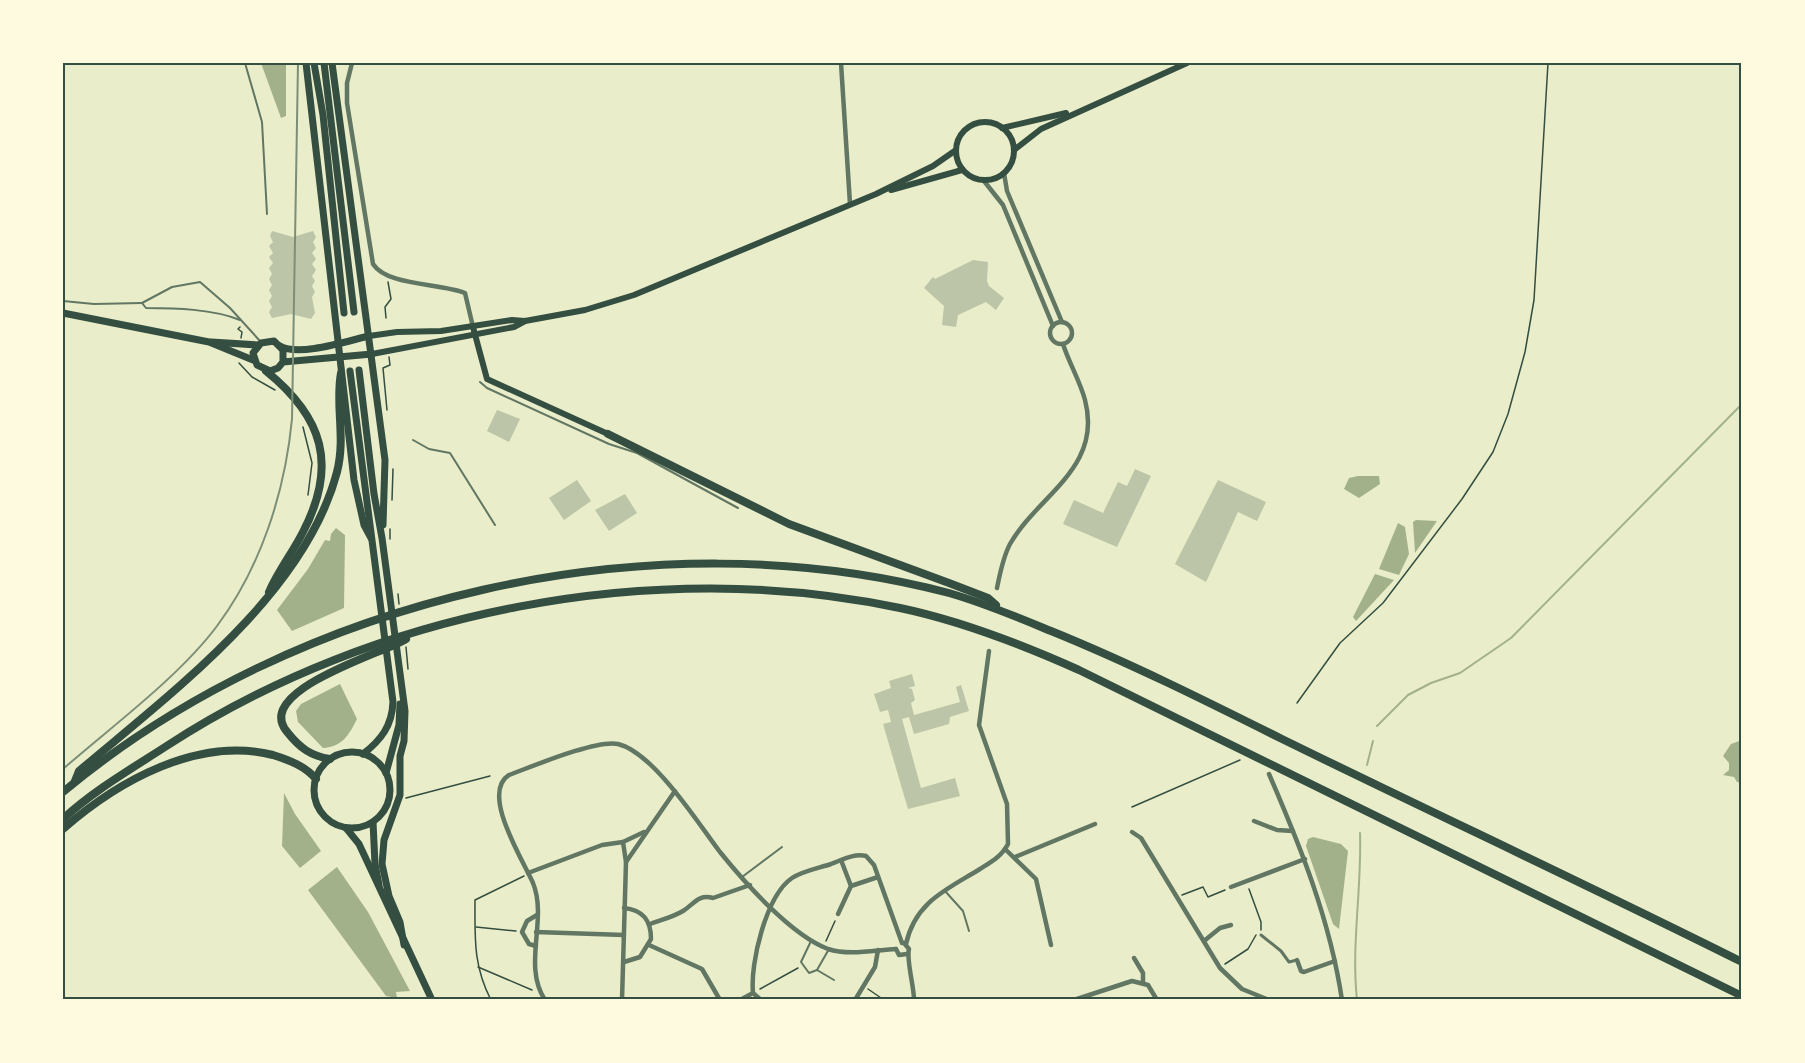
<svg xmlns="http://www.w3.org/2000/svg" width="1805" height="1063" viewBox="0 0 1805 1063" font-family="Ubuntu,sans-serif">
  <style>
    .water { fill: #a3b18a }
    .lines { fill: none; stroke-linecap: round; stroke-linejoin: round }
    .stream { stroke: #a3b18a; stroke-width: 2 }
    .building { fill: #bcc5a7 }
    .path { stroke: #344e41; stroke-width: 1.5 }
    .service { stroke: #617663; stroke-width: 2 }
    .pedestrian { stroke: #617663; stroke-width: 3 }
    .minor { stroke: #617663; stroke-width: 4.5 }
    .secondary { stroke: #344e41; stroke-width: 6 }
    .primary { stroke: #344e41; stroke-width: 7 }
    .trunk { stroke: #344e41; stroke-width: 8 }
    .rail { stroke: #7c8e77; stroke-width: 2 }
    .neatline { fill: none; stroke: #344e41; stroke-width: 2 }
  </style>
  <rect width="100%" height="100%" fill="#e9edc9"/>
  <g class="water">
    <path d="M261,63H286V116L281,118Z"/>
    <path d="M1358,476H1379L1380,484L1359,498L1344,489L1349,478Z"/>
    <path d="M1416,520L1437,521L1415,553L1413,522Z"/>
    <path d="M1398,523L1405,527L1409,554L1399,575L1379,569Z"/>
    <path d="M336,528L345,535L344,608L292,631L277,610L308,569L325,540L330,541L331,534Z"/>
    <path d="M1375,574L1394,580L1356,621L1353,617Z"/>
    <path d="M340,684L357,719C349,735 342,747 323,748L298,722L296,711L301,704Z"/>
    <path d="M1742,740V783L1737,782L1734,777L1723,775L1729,770V763L1723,756L1731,744Z"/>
    <path d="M284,793L295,814L321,851L300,868L282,846Z"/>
    <path d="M1313,837L1341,844L1348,851L1339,929L1333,924L1306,846L1308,839Z"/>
    <path d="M337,867L368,912L410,991L396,992L397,998L386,996L308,890Z"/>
  </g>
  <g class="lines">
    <g class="stream">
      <path d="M1377,726L1408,695L1431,683L1460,673L1511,638L1742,404"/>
      <path d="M1367,765L1373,741"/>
      <path d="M1357,1000C1351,945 1362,888 1360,833"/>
    </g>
  </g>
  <g class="building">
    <path d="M272,231L293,237L313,231L316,237L313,242L316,248L312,253L316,259L312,264L316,270L312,276L315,281L312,286L315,292L312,297L315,313L311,319L291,314L272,318L269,312L272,307L269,301L272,296L269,290L272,285L269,279L272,274L269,268L273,263L269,257L273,253L269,246L273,242L270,236Z"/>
    <path d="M973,260L988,262L987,281L989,286L1004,298L996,310L986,302L958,315L956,327L942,325L944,306L924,288L933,277L935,279Z"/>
    <path d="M497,410L520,419L509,442L487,431Z"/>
    <path d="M1135,469L1151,476L1117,547L1063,524L1074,500L1103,513L1118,482L1127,486Z"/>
    <path d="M577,480L591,501L564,520L549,498Z"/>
    <path d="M1218,480L1266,502L1257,521L1238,512L1206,582L1175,564Z"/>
    <path d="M625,494L637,513L609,531L595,510Z"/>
    <path d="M912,674L915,686L908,688L912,689L915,700L911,703L914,715L960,702L956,687L961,685L969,711L950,717L949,724L914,734L909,717L902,719L921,788L955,778L960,796L908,809L883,724L891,722L888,710L880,712L874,694L891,688L889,681Z"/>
  </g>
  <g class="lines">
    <g class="path">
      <path d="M386,318L385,307L391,299L388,282"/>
      <path d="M240,327L238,329L242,332L241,338"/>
      <path d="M239,363L252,377L275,390"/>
      <path d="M387,410L383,368L390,365L389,357"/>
      <path d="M303,427L312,463L308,495"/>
      <path d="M392,500L393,469"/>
      <path d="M390,529V539"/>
      <path d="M398,594L399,604"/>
      <path d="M406,647L408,669"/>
      <path d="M1297,703L1340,643L1383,603L1462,499L1493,452L1508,414L1525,352L1534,300L1548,63"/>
      <path d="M406,798L490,776"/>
      <path d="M1132,807L1240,760"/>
      <path d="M1249,889L1261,922V930"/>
      <path d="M1182,895L1203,887L1208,897L1225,890"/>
      <path d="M476,927L516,931"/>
      <path d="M826,941L835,921"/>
      <path d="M1225,964L1248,949L1256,935"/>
      <path d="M478,967L532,990"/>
      <path d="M760,989L798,968"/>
      <path d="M868,989L884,1000"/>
      <path d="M491,1000C473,965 475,938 475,900L524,876"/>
    </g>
    <g class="service">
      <path d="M245,63L262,122L267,214"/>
      <path d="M63,301L94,304L142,303"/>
      <path d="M142,303L172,287L200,282L230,308L260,341"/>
      <path d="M142,303L146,308C175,308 213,309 240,320"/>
      <path d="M480,382L487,388L609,444L637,453L738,508"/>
      <path d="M413,440L429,449L450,453L495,525"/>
      <path d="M742,877L782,847"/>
      <path d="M945,891L963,911L969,931"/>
      <path d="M811,941L801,962L809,973L817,970L829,949"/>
      <path d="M817,970L834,980"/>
    </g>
    <path class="pedestrian" d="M1261,935L1281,951L1289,962L1297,960"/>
    <g class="minor">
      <path d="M352,63L347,83V103L373,264C387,286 440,283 465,293L473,327"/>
      <path d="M841,63L850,204"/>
      <path d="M1004,173L1007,191L1062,322"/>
      <path d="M984,181L1003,205L1053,326"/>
      <circle cx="1061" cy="333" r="11"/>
      <path d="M997,588C1000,573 1003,557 1010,544C1038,495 1103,468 1085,400C1080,381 1069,363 1063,344"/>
      <path d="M1269,774C1301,848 1330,920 1342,1000"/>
      <path d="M1254,821L1277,830L1293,831"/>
      <path d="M1132,832L1141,838L1220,968L1242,989L1269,1000"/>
      <path d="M1005,849L1036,879L1051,945"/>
      <path d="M1015,857L1095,824"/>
      <path d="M841,860L851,886L878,877"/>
      <path d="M626,862L675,791"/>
      <path d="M528,873L602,845L623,842"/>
      <path d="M1231,887L1305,859"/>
      <path d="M838,914L851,886"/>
      <path d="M650,924C661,920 673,917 683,911C694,904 698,894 713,898L750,885"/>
      <path d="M536,932L624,935"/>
      <path d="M1204,941L1220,928L1231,925"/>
      <path d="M904,943L909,949C906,959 914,986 914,1000"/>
      <path d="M906,944C915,902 946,890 980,869C991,862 1002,856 1008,844L1007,804L979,725L989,651"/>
      <path d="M649,945L702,969L720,1000"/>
      <path d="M536,946L529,944L522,932L527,921L537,915"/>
      <path d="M896,949L899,955L907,954"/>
      <path d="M1134,958L1143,973V983"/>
      <path d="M1297,960L1301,971L1304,972L1335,961"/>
      <path d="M624,962L640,957L651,939C651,920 643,910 624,908"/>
      <path d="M1077,999L1132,981L1148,985L1157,1000"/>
      <path d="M545,1000C522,965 548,920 533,883C523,860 480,793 509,775C531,767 597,739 618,744C654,753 698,823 720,852C745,883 791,935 828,949C849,956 875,950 896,949"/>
      <path d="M622,1000L626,862L623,842L644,832"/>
      <path d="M740,1000L753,993"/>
      <path d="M761,1000L753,993C750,963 766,896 792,878C802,871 819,868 831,864C842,860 854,853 866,856L874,865L902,943"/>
      <path d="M855,1000L875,967L878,950"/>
    </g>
    <g class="secondary">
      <circle cx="985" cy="151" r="29"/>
      <path d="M1002,128L1066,113"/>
      <path d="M1014,150L1041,129L1187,63"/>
      <path d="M891,190L962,170"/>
      <path d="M473,327L487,379L608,434"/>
      <path d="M369,336L397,332L441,331L512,320L525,321L585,310L634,295L876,194L933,166L956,150"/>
      <path d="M372,354L514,327L525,321"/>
    </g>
    <g class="primary">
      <path d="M306,63L354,480L364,525L371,538"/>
      <path d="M314,63L323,115L344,313"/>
      <path d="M324,63L354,312"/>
      <path d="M332,63L385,460L383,525"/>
      <path d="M63,313L209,342L253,360"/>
      <path d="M211,342L258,345"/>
      <path d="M280,346C299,357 347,341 369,336"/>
      <path d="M283,362V350L274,341L261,343L253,353L257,365L270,371L278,368L283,362L372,354"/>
      <path d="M359,370L374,494L382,538L405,711L404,741L400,756V795L384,840L382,864L389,896L400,922L404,945"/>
      <path d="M350,371L393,702C392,726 381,740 363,754"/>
      <circle cx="352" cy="790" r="38"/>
      <path d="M386,773L399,725L400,704"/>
      <path d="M373,822L375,864L379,885"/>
      <path d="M346,828L359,844L432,1000"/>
    </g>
    <g class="trunk">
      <path d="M266,371C323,417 338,465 303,532C293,552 278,571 269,592"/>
      <path d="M608,434L789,524L949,583L988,598L996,605"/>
      <path d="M330,759C311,756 300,748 288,733C250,691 382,654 406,639"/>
      <path d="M75,781L79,771C171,693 305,594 337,472C346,437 335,405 341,373"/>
      <path d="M63,792C298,596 653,515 949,593C984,603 1017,617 1051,631C1130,663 1206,701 1282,739C1435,814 1590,886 1742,962"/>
      <path d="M63,819C93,791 131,769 165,747C374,610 655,556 900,608C962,621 1021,644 1079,670L1742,996"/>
      <path d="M63,829C118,781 198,736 273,755C289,760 305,766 316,779"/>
    </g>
    <path class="rail" d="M63,769C111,727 179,677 217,626C261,567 285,492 292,419L298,63"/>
  </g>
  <rect width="1805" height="1063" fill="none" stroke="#fefae0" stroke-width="129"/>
  <rect x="64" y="64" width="1676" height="934" class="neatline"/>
</svg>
